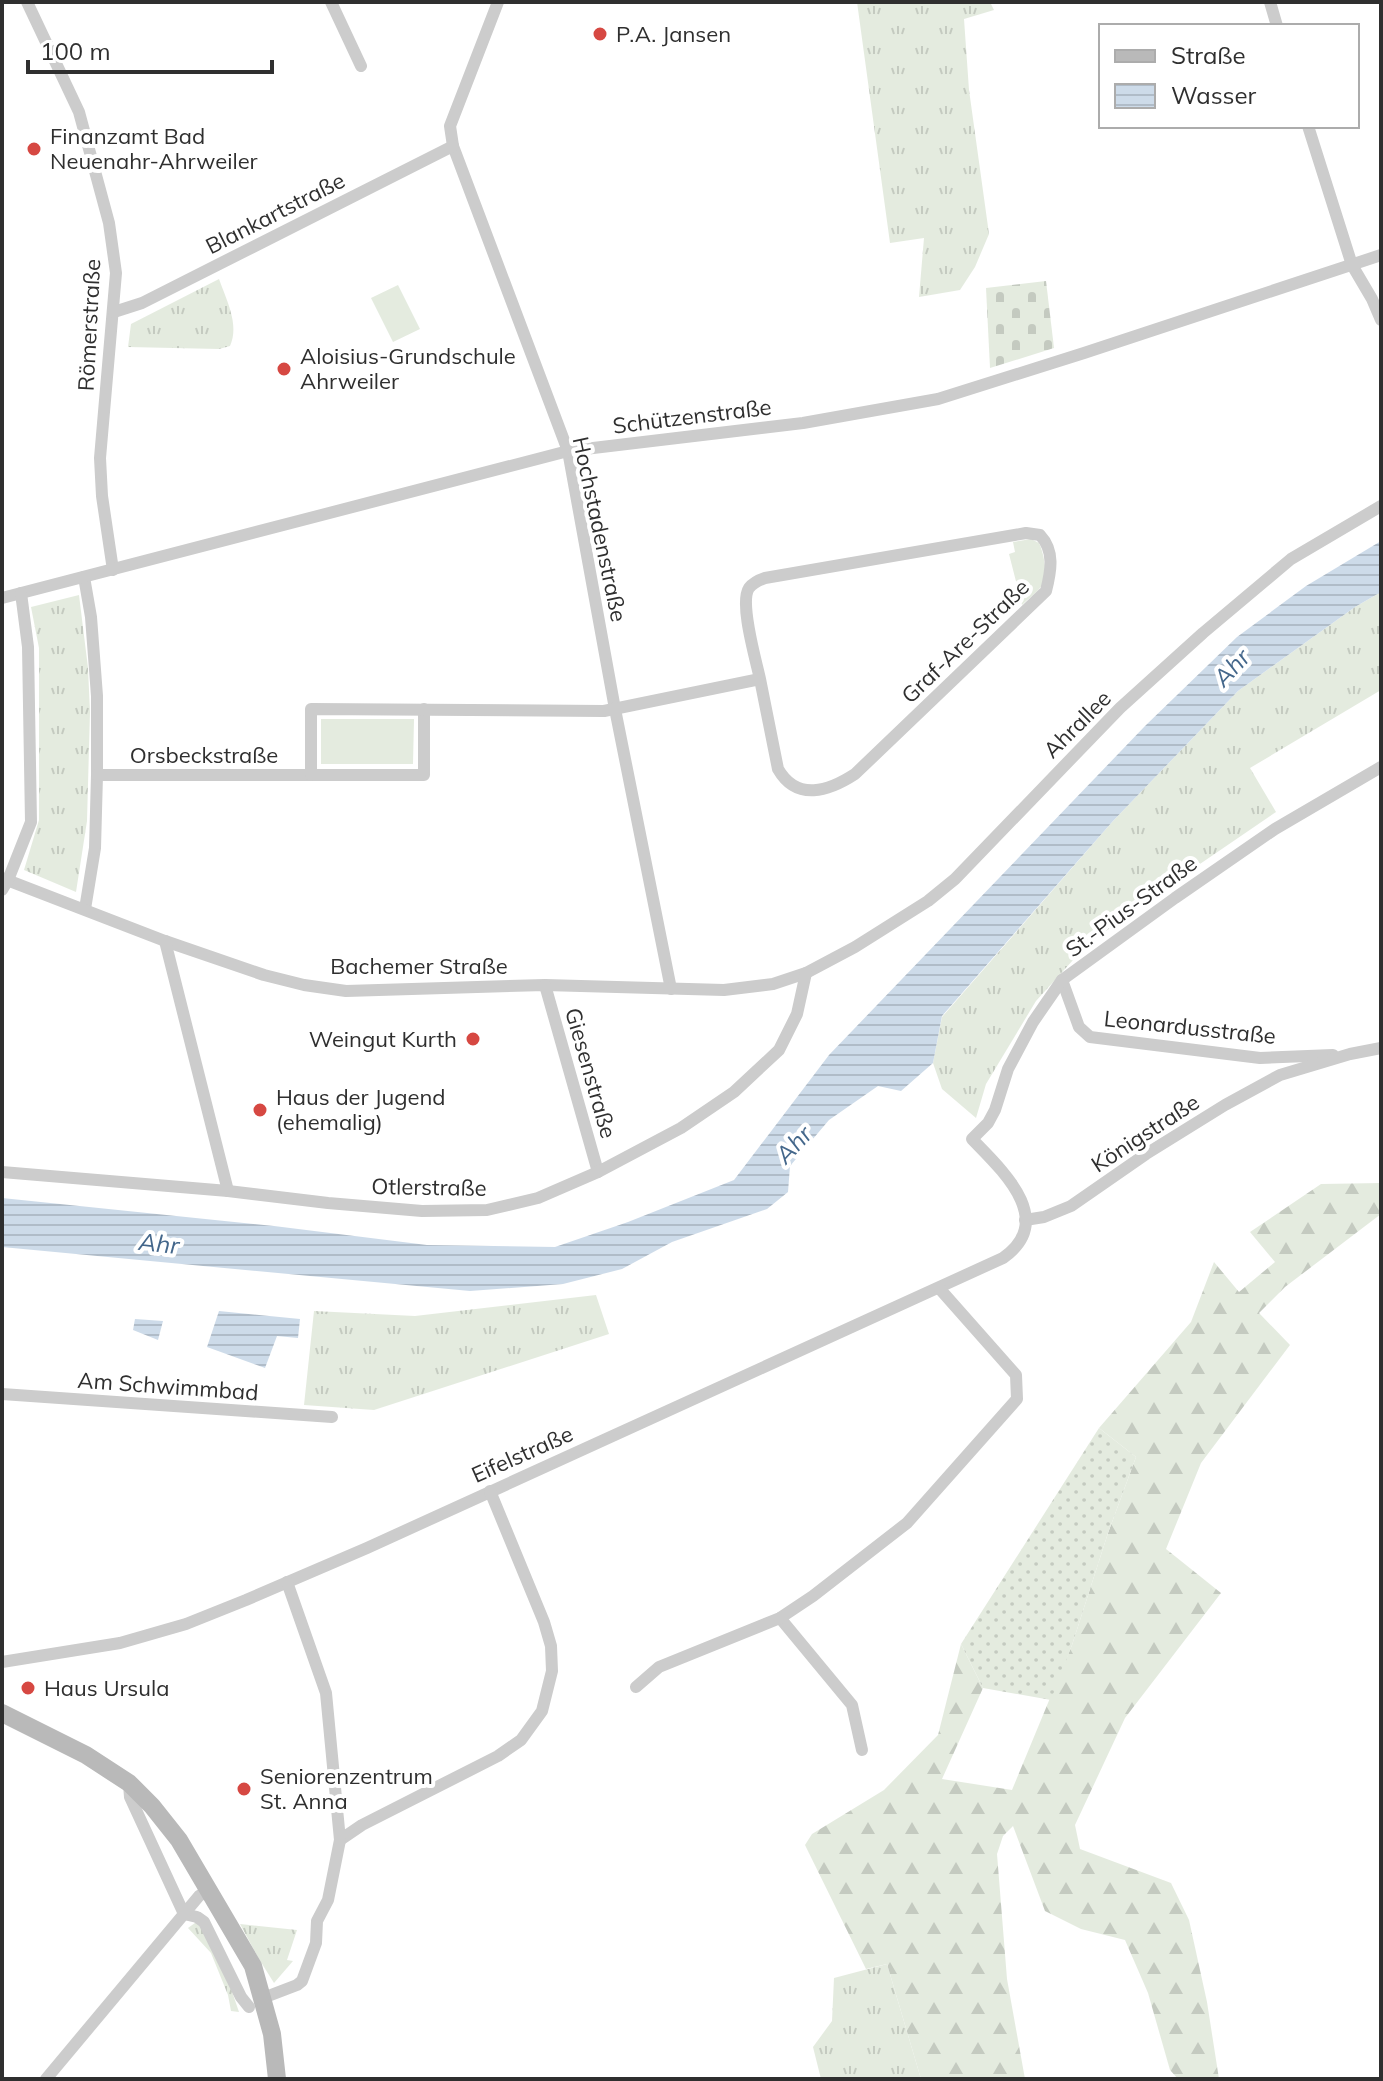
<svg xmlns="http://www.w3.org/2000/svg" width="1383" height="2081" viewBox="0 0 1383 2081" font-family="Mulish,sans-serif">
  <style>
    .grass { fill: url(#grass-tufts) }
    .forest { fill: url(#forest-firs) }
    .cemetery { fill: url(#cemetery-stones) }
    .park { fill: #e4ebdf }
    .garden { fill: url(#garden-dots) }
    .water { fill: url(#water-rules) }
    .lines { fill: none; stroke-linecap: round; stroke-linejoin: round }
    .minor { stroke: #ccc; stroke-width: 12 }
    .secondary { stroke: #b9b9b9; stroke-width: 18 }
    .poi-dot { fill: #d64842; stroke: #fff; stroke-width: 3 }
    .labels { text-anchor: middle; stroke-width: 8; stroke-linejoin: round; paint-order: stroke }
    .poi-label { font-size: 22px; fill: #2f2f2f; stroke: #fff; text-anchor: start }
    .street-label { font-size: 22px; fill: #2f2f2f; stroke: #fff }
    .water-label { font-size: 24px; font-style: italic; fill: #44678b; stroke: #fff }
  </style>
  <defs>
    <pattern id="grass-tufts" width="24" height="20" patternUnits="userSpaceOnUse" patternTransform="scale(2)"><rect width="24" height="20" fill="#e4ebdf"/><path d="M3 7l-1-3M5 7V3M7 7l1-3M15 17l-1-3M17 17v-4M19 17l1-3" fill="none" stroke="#c4cac0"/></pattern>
    <pattern id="forest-firs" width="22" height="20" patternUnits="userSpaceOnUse" patternTransform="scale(2)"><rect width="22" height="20" fill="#e4ebdf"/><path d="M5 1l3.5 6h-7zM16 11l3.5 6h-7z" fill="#c4cac0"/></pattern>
    <pattern id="cemetery-stones" width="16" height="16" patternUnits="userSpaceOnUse" patternTransform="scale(2)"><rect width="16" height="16" fill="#e4ebdf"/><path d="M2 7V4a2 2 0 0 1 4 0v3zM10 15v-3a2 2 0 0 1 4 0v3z" fill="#c4cac0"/></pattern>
    <pattern id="garden-dots" width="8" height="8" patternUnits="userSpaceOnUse" patternTransform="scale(2)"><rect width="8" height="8" fill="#e4ebdf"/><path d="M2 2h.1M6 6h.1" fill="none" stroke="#c4cac0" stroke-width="1.8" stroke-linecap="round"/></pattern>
    <pattern id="water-rules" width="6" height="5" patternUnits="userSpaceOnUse" patternTransform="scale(2)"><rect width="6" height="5" fill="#cddbe9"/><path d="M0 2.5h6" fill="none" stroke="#b0bcc8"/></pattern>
  </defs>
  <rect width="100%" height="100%" fill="#fff"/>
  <g class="grass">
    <path d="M857,2H990L994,10L964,19L969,90L989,234L975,267L960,290L919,297L924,238L890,243Z"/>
    <path d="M219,279C226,299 240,325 230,346L219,349L128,347L131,324Z"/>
    <path d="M1381,592V690L1250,768L1276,812L1137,907L1083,949L1036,1001L986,1084L976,1118L942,1089L933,1063L942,1017L1113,821L1238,691L1355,607Z"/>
    <path d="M79,595L88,668L90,712L87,821L76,892L24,870L39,820V648L31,607Z"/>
    <path d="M596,1295L609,1334L374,1410L304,1405L314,1311L415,1316Z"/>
    <path d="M199,1920L226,1974L239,2012L231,2011L228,1995L211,1953L188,1928Z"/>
    <path d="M240,1924L297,1930L287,1960L293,1961L274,1983L259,1959Z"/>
    <path d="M887,1964L921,2079H821L813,2047L832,2021L834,1978Z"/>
  </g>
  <path class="forest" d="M1381,1183V1214L1285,1287L1259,1313L1290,1345L1201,1463L1166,1549L1221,1593L1125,1718L1075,1825L1080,1849L1171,1883L1189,1920L1207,2002L1219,2079H1178L1170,2070L1148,1993L1125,1940L1081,1929L1045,1911L1013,1826L1003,1836L997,1854L1007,1979L1025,2079H921L887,1964L866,1969L805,1845L812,1834L884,1790L938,1735L961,1644L983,1688L942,1779L1012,1790L1072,1645L1108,1533L1136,1457L1099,1428L1191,1322L1214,1262L1239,1292L1275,1262L1250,1232L1321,1184Z"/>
  <path class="cemetery" d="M1046,281L1054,348L990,368L986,288Z"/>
  <g class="park">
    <path d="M398,285L420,329L393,342L371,298Z"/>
    <path d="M1031,539L1039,543C1044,554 1048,573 1042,585C1038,592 1028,599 1022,605L1009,554L1015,552L1013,542Z"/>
    <path d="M321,719H414L413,764H321Z"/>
  </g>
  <path class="garden" d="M1099,1428L1136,1457L1108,1533L1072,1645L1051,1700L983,1688L961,1644Z"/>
  <g class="water">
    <path d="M1381,541V592L1355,607L1238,691L1113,821L942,1016L933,1063L901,1091L878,1086L829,1120L790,1166L788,1192L767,1209L672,1242L622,1269L563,1284L470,1291L2,1247V1198L274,1226L427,1245L555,1247L628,1222L734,1180L829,1055L1145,726L1237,637L1306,586Z"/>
    <path d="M219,1311L300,1319L298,1338L277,1336L265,1368L207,1347Z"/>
    <path d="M135,1319L163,1321L158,1340L133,1330Z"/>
  </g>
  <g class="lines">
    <g class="minor">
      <path d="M27,2L79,112L109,223L116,273L100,458L102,496L113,570"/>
      <path d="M331,2L361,66"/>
      <path d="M498,2L450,126L453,146L568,451L615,709L671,989"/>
      <path d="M1270,2L1277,26"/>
      <path d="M1308,126L1352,265L1372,299L1381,320"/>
      <path d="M114,312L142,303L453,146"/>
      <path d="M84,577L91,617L97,696V775L95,848L85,909"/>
      <path d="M2,598L568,451L803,423L938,399L1084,353L1381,255"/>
      <path d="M97,775H424V709"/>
      <path d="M311,775V709L604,711L760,679C756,660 739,603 749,588C753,583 759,580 765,578L1026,533L1040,535C1055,551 1051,571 1046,591L855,774C829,791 797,802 778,769L760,679"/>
      <path d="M2,878L165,941L264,975L304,985L346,991L545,985L724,990L773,984L806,973L855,947L928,901L955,879L1120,708L1203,633L1291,559L1381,506"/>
      <path d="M2,890L8,880L31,822L28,647L21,593"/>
      <path d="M165,941L228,1191"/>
      <path d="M1062,980L1079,1027L1090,1037L1260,1058L1333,1055"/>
      <path d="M545,985L598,1172"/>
      <path d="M2,1172L228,1191L328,1203L422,1211L487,1210L538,1198L598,1172L681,1128L734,1092L779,1050L797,1014L806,973"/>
      <path d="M1025,1220L1044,1217L1071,1206L1146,1154L1225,1105L1280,1075L1350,1054L1381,1048"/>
      <path d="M2,1394L332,1417"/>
      <path d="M780,1618L852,1705L862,1750"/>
      <path d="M2,1662L120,1643L186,1624L246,1600L367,1548L1003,1258C1057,1220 1002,1170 972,1139L988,1123L995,1110L1008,1069L1033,1022L1062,980L1175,898L1275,829L1381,767"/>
      <path d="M636,1687L659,1667L780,1618L813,1596L907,1523L1017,1399L1016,1375L939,1288"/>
      <path d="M129,1784L130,1797L184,1914L197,1917L204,1922L241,1997L249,2007"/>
      <path d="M340,1840L362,1825L498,1756L521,1740L542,1711L552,1671L551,1646L544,1622L490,1491"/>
      <path d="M263,1998L297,1985L302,1981L316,1943L317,1921L328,1900L340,1840L326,1693L287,1582"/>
      <path d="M46,2079L199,1896L208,1890"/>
    </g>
    <path class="secondary" d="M2,1713L86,1755L129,1783L152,1806L179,1840L253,1966L272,2034L277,2079"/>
  </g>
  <g class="poi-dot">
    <circle cx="600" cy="34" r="8"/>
    <circle cx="34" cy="149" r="8"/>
    <circle cx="284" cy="369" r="8"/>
    <circle cx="473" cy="1039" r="8"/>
    <circle cx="260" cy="1110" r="8"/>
    <circle cx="28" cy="1688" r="8"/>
    <circle cx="244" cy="1789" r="8"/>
  </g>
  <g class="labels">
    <g class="poi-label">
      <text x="616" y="42">P.A. Jansen</text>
      <text x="50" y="144">Finanzamt Bad<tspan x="50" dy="25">Neuenahr-Ahrweiler</tspan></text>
      <text x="300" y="364">Aloisius-Grundschule<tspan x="300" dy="25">Ahrweiler</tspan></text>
      <text x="457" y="1047" text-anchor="end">Weingut Kurth</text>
      <text x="276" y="1105">Haus der Jugend<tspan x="276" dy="25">(ehemalig)</tspan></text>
      <text x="44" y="1696">Haus Ursula</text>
      <text x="260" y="1784">Seniorenzentrum<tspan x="260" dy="25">St. Anna</tspan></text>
    </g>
    <g class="street-label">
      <text transform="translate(275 213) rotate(-27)" y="8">Blankartstraße</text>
      <text transform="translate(89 325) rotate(-87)" y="8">Römerstraße</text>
      <text transform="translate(692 416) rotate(-7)" y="8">Schützenstraße</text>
      <text transform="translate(600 529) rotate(78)" y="8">Hochstadenstraße</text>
      <text transform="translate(965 641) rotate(-44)" y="8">Graf-Are-Straße</text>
      <text transform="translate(1077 724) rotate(-45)" y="8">Ahrallee</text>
      <text x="204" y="763">Orsbeckstraße</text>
      <text transform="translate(1131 906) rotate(-36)" y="8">St.-Pius-Straße</text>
      <text x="419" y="974">Bachemer Straße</text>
      <text transform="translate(1190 1027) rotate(6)" y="8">Leonardusstraße</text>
      <text transform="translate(591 1073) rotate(74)" y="8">Giesenstraße</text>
      <text transform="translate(1145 1133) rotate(-33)" y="8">Königstraße</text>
      <text transform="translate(429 1187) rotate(1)" y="8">Otlerstraße</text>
      <text transform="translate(168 1386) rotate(4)" y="8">Am Schwimmbad</text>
      <text transform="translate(522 1454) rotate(-24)" y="8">Eifelstraße</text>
    </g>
    <g class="water-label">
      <text transform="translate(1232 668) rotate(-47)" y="8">Ahr</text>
      <text transform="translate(794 1145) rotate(-47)" y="8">Ahr</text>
      <text transform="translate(159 1244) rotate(6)" y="8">Ahr</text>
    </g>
  </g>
  <rect width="1383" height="2081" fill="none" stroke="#2f2f2f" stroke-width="8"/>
  <rect x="1099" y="24" width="260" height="104" fill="#ffffff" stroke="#acacac" stroke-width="2"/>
  <rect x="1115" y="50" width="40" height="12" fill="#b9b9b9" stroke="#acacac" stroke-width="2"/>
  <text x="1171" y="64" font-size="24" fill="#2f2f2f">Straße</text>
  <rect x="1115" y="84" width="40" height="24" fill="url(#water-rules)" stroke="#acacac" stroke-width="2"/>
  <text x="1171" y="104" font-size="24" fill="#2f2f2f">Wasser</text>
  <path d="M28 60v12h244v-12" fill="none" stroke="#2f2f2f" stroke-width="4"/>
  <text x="40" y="60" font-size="24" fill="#2f2f2f" stroke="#ffffff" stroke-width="6" paint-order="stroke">100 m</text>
</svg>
